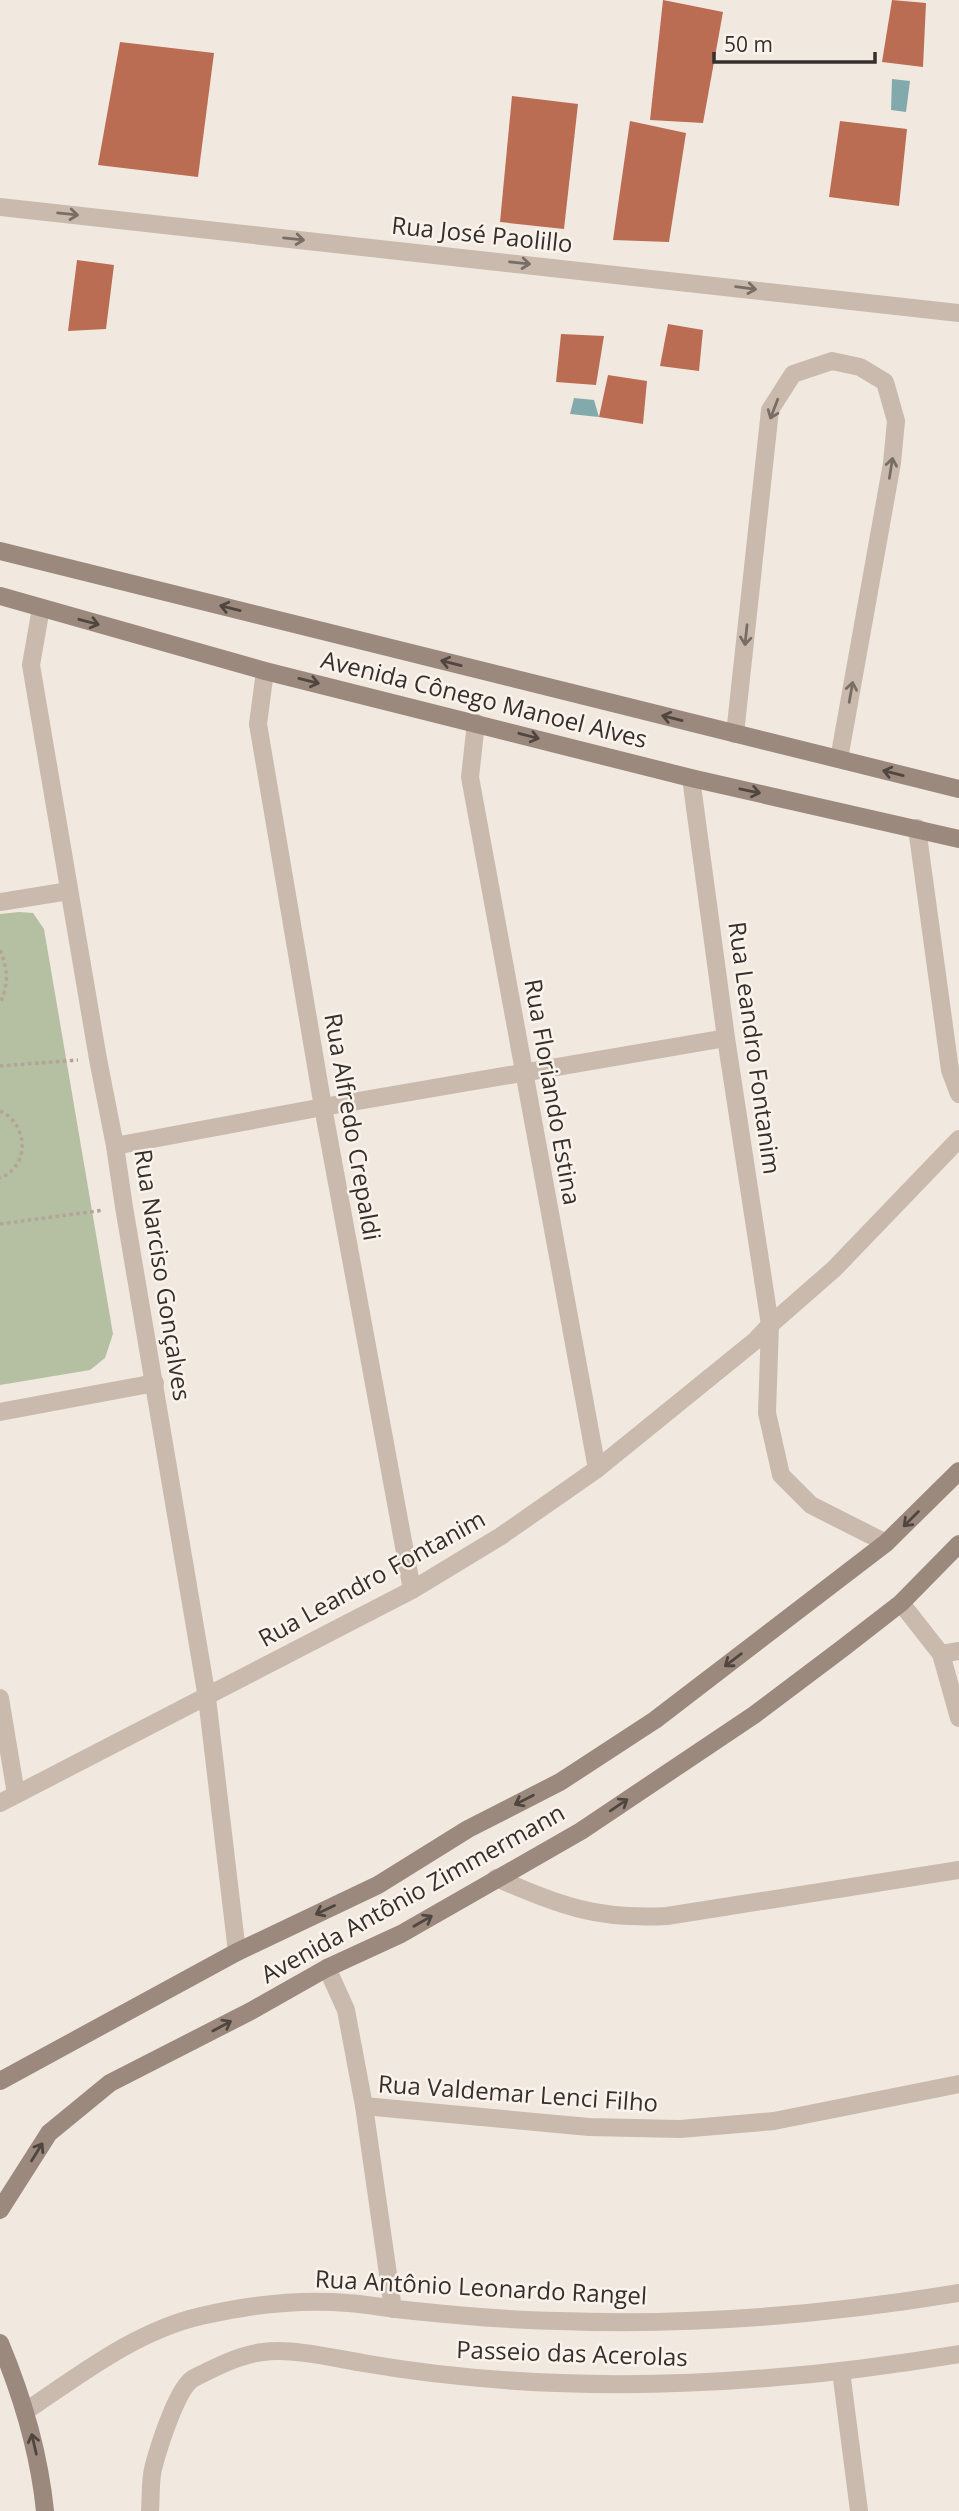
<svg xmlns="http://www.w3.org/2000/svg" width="959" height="2511" viewBox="0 0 959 2511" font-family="'Open Sans',sans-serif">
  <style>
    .green { fill: #b5bfa1 }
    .water { fill: #82aaac }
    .building { fill: #bb6d54 }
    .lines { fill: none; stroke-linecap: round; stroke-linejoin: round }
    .path { stroke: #b4a497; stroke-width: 3.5; stroke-dasharray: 3.5 3.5; stroke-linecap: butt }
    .street { stroke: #c9baad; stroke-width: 18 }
    .secondary { stroke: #9c897e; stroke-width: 18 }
    .oneway { stroke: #796e66 }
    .oneway2 { stroke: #504640 }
    .labels { text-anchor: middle; stroke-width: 5; stroke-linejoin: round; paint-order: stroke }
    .street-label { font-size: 24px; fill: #372f2b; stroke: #f9f3ec }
  </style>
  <rect width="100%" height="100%" fill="#f1e9e0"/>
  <path class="green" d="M19,912L33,913L44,929L113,1334L105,1358L90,1370L0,1385V914Z"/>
  <g class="water">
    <path d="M892,79L910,81L906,112L891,110Z"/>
    <path d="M574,398L594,400L599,417L570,414Z"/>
  </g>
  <g class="building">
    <path d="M663,0L723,12L703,123L650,120Z"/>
    <path d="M892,0L926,3L923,67L882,62Z"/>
    <path d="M120,42L214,53L198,177L98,165Z"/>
    <path d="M512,96L578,104L564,229L500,222Z"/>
    <path d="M630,121L686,133L669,242L613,240Z"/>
    <path d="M840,121L907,129L899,206L829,197Z"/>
    <path d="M77,260L114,265L106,329L68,331Z"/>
    <path d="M668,324L703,330L699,371L660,366Z"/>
    <path d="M561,334L604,336L596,385L556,382Z"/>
    <path d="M608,375L647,381L643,424L599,417Z"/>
  </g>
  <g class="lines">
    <g class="path">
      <path d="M0,950C8,970 9,983 0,1003"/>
      <path d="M0,1066L78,1060"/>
      <path d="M0,1111C28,1123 31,1166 0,1178"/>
      <path d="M0,1224L104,1210"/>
    </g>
    <g class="street">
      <path d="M0,207L959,313"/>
      <path d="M41,608L31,665L98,1059L115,1146L124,1207L207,1698L237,1952"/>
      <path d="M265,671L258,724L323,1107L412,1590"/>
      <path d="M476,723L470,777L597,1469"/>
      <path d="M735,734L770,410L793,374L832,361L860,367L885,382L896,421L892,463L839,759"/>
      <path d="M691,778L726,1038L770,1325L767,1413L781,1475L811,1505L886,1543"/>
      <path d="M917,828L950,1070L959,1094"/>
      <path d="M0,902L69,891"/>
      <path d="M115,1146L323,1107L726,1038"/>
      <path d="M0,1412L155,1383"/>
      <path d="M901,1603L941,1654L959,1718"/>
      <path d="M941,1654L959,1651"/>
      <path d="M0,1698L16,1794"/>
      <path d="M0,1803L412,1590L501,1536L597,1469L756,1340L770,1325L834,1269L959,1139"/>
      <path d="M496,1878C560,1905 595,1920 667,1916L959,1870"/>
      <path d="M327,1968L346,2010L364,2106L393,2309"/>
      <path d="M364,2106L589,2127L680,2129L774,2121L959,2084"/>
      <path d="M841,2371L859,2511"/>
      <path d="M26,2411C81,2374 136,2331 201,2316C248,2305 301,2299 348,2303C364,2304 380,2307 396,2309C450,2315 504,2320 559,2321C694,2326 826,2315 959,2293"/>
      <path d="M150,2511C151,2497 150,2482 153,2469C158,2449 175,2395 190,2381C194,2377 203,2374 208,2371C225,2363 244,2354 263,2352C292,2348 334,2358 363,2363C559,2397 763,2387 959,2354"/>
    </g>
    <g class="secondary">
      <path d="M0,551L959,789"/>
      <path d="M0,596L265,671L691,778L959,839"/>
      <path d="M0,2081L237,1952L378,1885L468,1829L560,1782L655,1720L886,1543L959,1471"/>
      <path d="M0,2210L49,2133L110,2083L251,2011L327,1968L401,1934L581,1831L754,1715L843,1648L901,1603L959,1544"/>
      <path d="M0,2343C23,2398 39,2452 45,2511"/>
    </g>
  </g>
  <defs><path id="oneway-shaft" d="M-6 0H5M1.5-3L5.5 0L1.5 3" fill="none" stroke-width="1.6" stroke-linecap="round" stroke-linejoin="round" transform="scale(1.75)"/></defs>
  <g class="oneway">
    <use href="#oneway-shaft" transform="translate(68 214) rotate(6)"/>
    <use href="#oneway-shaft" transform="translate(294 239) rotate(6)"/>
    <use href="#oneway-shaft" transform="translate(520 263) rotate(6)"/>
    <use href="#oneway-shaft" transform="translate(746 288) rotate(7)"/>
    <use href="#oneway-shaft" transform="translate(774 409) rotate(111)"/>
    <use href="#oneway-shaft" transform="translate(891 468) rotate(-81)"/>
    <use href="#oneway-shaft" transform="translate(746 635) rotate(96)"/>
    <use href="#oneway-shaft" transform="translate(851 692) rotate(-80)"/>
  </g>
  <g class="oneway2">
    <use href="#oneway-shaft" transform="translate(230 608) rotate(-166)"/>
    <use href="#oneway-shaft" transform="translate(89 622) rotate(15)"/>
    <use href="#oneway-shaft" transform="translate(451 663) rotate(-166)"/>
    <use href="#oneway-shaft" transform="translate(309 681) rotate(14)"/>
    <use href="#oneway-shaft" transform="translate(672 718) rotate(-166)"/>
    <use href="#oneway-shaft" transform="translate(529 736) rotate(15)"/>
    <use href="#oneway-shaft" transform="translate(893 773) rotate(-166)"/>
    <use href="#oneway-shaft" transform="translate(750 791) rotate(12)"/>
    <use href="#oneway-shaft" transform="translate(911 1519) rotate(135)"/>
    <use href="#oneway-shaft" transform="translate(733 1660) rotate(143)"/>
    <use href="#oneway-shaft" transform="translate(524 1800) rotate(153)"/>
    <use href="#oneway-shaft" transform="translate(619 1805) rotate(-34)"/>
    <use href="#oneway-shaft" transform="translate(325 1910) rotate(155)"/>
    <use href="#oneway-shaft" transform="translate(423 1921) rotate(-30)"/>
    <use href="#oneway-shaft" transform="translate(222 2026) rotate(-28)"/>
    <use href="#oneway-shaft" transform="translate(37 2152) rotate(-58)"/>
    <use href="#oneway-shaft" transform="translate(34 2444) rotate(-103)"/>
  </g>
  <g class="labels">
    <g class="street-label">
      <text transform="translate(482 235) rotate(6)" y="8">Rua José Paolillo</text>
      <text transform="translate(484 700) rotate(14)" y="8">Avenida Cônego Manoel Alves</text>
      <text transform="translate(754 1048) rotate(82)" y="8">Rua Leandro Fontanim</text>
      <text transform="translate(552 1092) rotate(80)" y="8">Rua Floriando Estina</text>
      <text transform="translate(352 1127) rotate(80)" y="8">Rua Alfredo Crepaldi</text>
      <text transform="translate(162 1275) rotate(81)" y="8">Rua Narciso Gonçalves</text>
      <text transform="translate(372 1579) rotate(-29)" y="8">Rua Leandro Fontanim</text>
      <text transform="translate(413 1894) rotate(-29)" y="8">Avenida Antônio Zimmermann</text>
      <text transform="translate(518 2094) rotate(4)" y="8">Rua Valdemar Lenci Filho</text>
      <text transform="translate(481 2288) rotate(3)" y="8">Rua Antônio Leonardo Rangel</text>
      <text transform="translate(572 2354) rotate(2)" y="8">Passeio das Acerolas</text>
    </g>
  </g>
  <path d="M714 52v10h161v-10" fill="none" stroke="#372f2b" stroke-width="3.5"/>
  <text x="724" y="52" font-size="21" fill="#372f2b" stroke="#f9f3ec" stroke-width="5" paint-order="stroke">50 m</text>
</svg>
